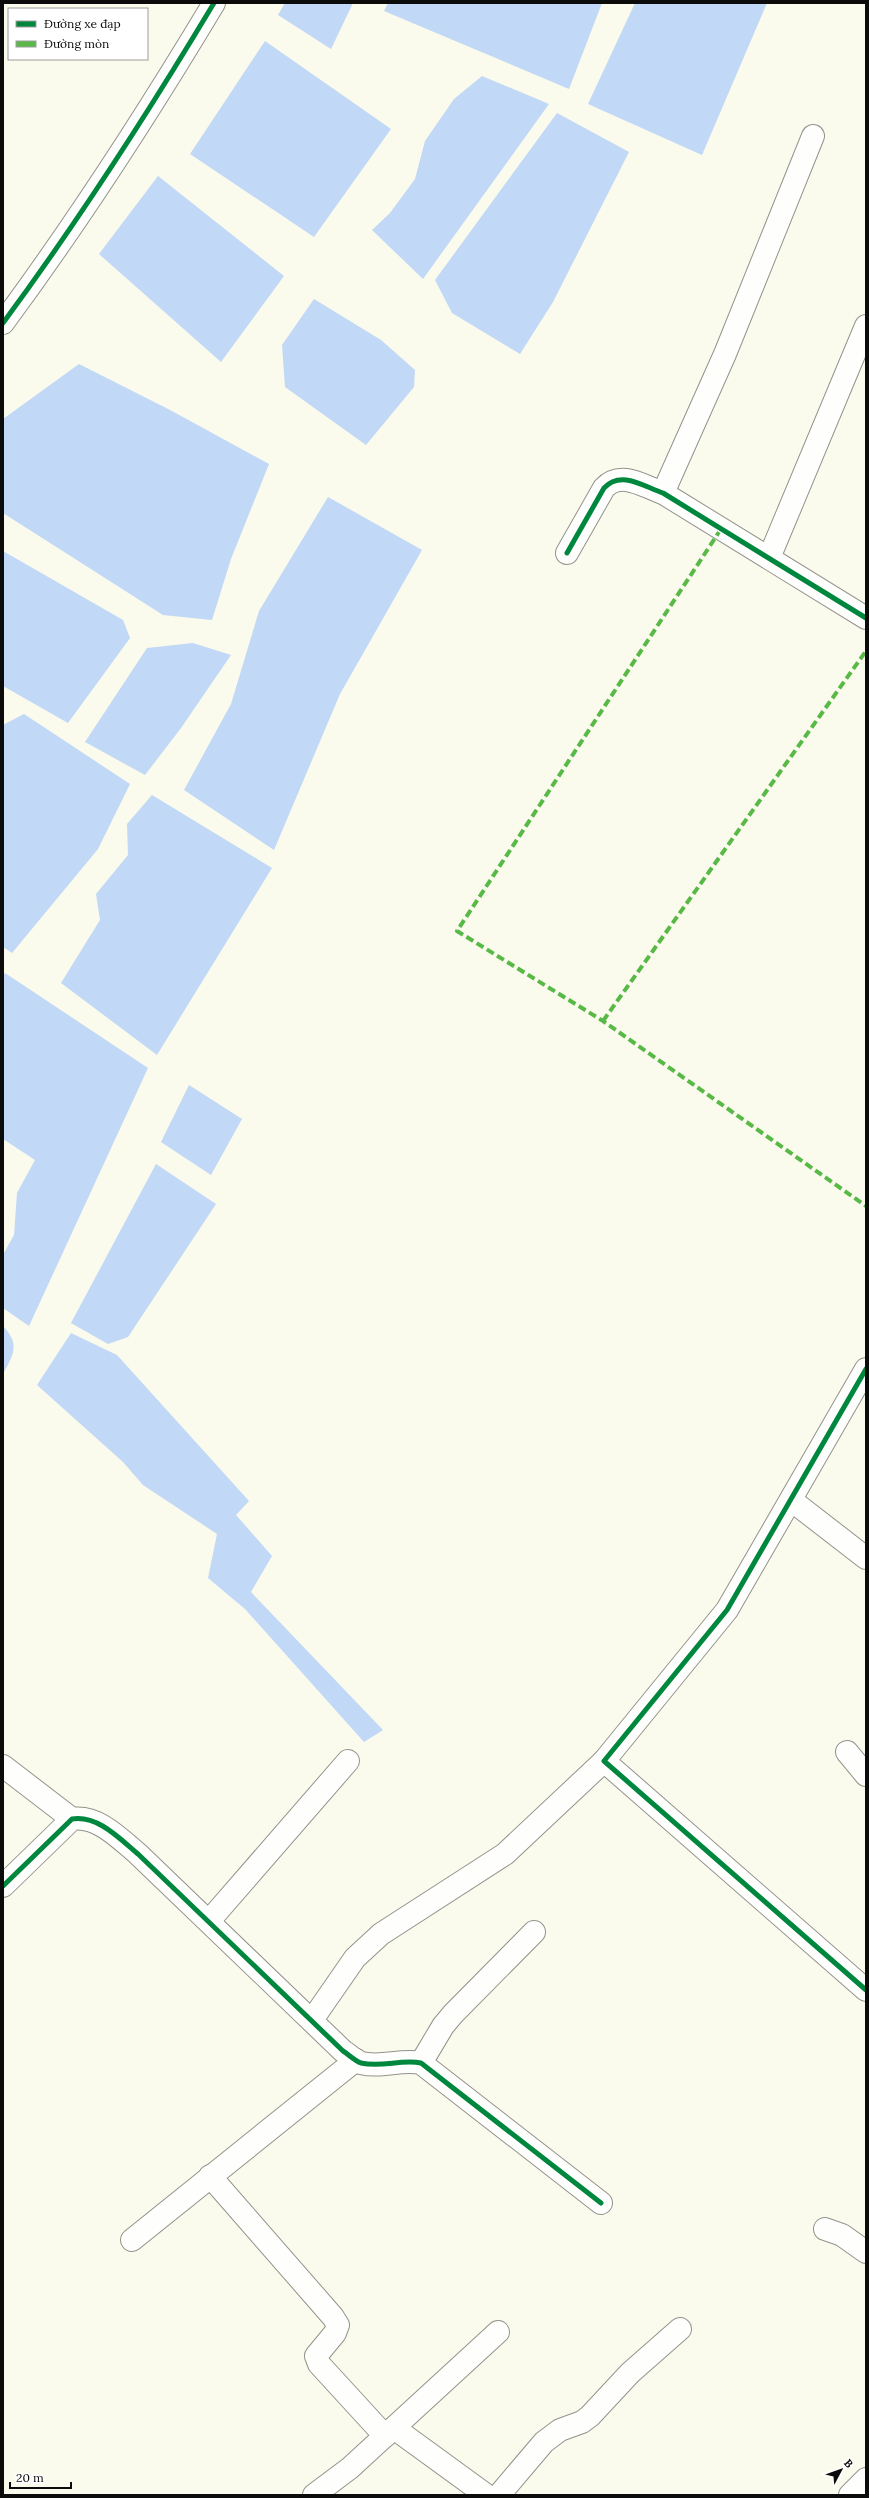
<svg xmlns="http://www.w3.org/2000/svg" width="869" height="2498" viewBox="0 0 869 2498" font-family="Lora,serif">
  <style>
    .water { fill: #c1d8f6 }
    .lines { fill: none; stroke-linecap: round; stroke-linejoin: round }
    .minor-casing { stroke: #93938d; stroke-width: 24 }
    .minor { stroke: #fefefc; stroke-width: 22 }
    .quiet { stroke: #58b947; stroke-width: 4; stroke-dasharray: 8 4; stroke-linecap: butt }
    .cycleway-casing { stroke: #fff; stroke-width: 8 }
    .cycleway { stroke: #00873e; stroke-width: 5 }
  </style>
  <rect width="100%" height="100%" fill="#fafaed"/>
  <g class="water">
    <path d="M285,3H353L331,49L278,15Z"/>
    <path d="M388,3H602L569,89L384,11Z"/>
    <path d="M635,3H767L702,155L588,104Z"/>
    <path d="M265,41L391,129L314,237L190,154Z"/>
    <path d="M482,76L549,104L423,279L372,230L390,213L415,179L425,141L454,99Z"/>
    <path d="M557,113L629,152L553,302L520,354L452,313L435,280Z"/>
    <path d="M158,176L284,276L221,362L99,254Z"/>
    <path d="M314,299L381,340L415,370L414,387L366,445L285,387L282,345Z"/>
    <path d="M79,364L172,411L269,464L231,559L212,620L163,615L3,513V419Z"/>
    <path d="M328,497L422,550L340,694L274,850L184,790L231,704L259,611Z"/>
    <path d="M3,551L123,620L130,638L68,723L3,686Z"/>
    <path d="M193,643L231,655L181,728L145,775L85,742L147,648Z"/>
    <path d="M24,714L130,784L98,849L12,953L3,947V725Z"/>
    <path d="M152,795L272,868L157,1055L61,983L100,920L96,894L128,855L127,824Z"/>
    <path d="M5,973L148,1068L29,1326L3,1308V1255L14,1235L17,1193L35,1160L3,1139V976Z"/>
    <path d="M189,1085L242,1119L211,1175L161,1142Z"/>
    <path d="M156,1164L216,1204L128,1337L108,1344L71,1323Z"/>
    <path d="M3,1326C20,1344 14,1354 3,1374Z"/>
    <path d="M71,1333L117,1355L249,1501L236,1515L272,1556L251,1592L383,1730L364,1742L245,1609L208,1578L217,1534L143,1485L123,1462L37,1385Z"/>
  </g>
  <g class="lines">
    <g class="minor-casing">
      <g id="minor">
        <path d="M3,323C79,220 148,113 214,3"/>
        <path d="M663,493L725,354L813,136"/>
        <path d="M567,553L604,488C621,470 643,486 663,493L866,618"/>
        <path d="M769,558L866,326"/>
        <path d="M866,1369L727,1610L604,1761L866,1990"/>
        <path d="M791,1500L866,1558"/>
        <path d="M847,1752L866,1775"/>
        <path d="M3,1766L72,1819"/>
        <path d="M3,1886L72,1819C98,1815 120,1839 138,1854L343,2051C348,2054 355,2061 361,2063C381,2068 401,2059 421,2063L601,2203"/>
        <path d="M209,1921L348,1761"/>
        <path d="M312,2020L355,1958L381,1934L505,1854L604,1761"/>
        <path d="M421,2063L443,2026L453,2014L534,1932"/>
        <path d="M210,2176L333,2317L338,2325L335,2333L316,2356L319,2364L385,2436"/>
        <path d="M825,2229L842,2235L866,2252"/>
        <path d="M132,2240L356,2060"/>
        <path d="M394,2428L486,2495"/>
        <path d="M314,2495L350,2468L498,2332"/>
        <path d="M499,2495L544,2442L560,2430L582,2422L590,2416L630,2373L680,2329"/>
        <path d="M850,2495L866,2479"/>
      </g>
    </g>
    <use href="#minor" class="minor"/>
    <g class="quiet">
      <path d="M721,529L457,931L603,1021L866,1206"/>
      <path d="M603,1021L866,651"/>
    </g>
    <g class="cycleway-casing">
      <g id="cycleway">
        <path d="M3,323C79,220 148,113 214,3"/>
        <path d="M567,553L604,488C621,470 643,486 663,493L866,618"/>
        <path d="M866,1369L727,1610L604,1761L866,1990"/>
        <path d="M3,1886L72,1819C98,1815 120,1839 138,1854L343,2051C348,2054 355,2061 361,2063C381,2068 401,2059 421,2063L601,2203"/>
      </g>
    </g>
    <use href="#cycleway" class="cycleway"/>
  </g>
  <rect width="869" height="2498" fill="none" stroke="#0b0b0b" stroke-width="8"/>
  <rect x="8" y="8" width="140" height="52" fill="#ffffff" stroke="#9d9d9d"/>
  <rect x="16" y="21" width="20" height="6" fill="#00873e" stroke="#9d9d9d"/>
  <text x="44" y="28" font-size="12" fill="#0b0b0b">Đường xe đạp</text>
  <rect x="16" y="41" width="20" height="6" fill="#58b947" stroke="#9d9d9d"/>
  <text x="44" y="48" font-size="12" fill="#0b0b0b">Đường mòn</text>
  <g transform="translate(841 2470) rotate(49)" stroke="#ffffff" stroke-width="3" paint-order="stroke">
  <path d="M0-3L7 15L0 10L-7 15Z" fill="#0b0b0b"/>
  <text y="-6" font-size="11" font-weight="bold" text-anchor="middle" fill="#0b0b0b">B</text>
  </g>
  <path d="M10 2482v6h61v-6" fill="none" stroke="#0b0b0b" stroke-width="2"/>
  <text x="16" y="2482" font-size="12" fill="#0b0b0b" stroke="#ffffff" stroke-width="3" paint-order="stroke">20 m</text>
</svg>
